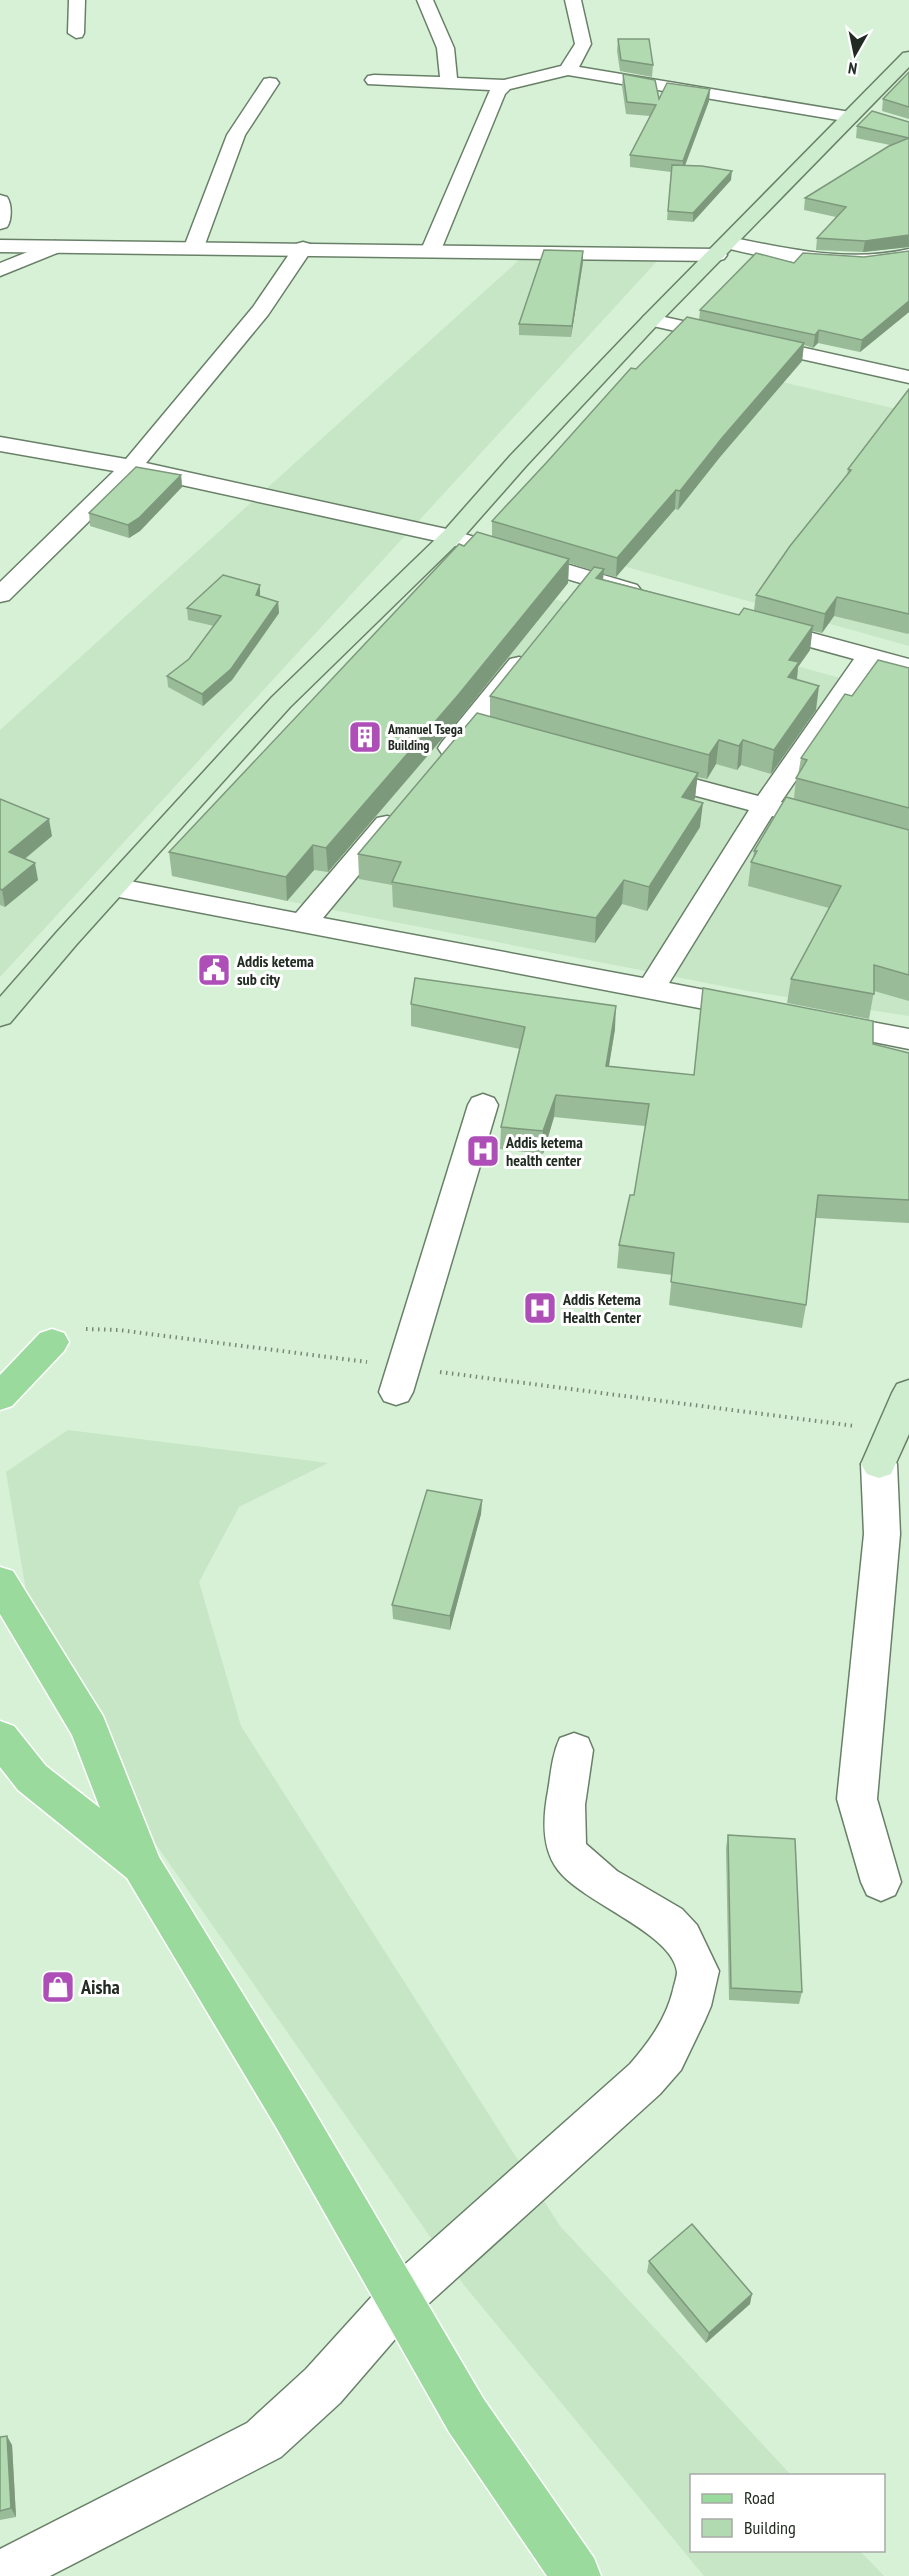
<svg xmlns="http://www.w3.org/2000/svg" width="909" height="2576" viewBox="0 0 909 2576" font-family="'PT Sans Narrow',sans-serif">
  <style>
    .built { fill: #c6e6c5 }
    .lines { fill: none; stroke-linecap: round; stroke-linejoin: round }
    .minor-casing { stroke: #698068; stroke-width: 3 }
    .tertiary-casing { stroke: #698068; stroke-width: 3 }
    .secondary-casing { stroke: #698068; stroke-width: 3 }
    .primary-casing { stroke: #fff; stroke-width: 3 }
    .path { stroke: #778977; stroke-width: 4; stroke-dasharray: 1.5 4.5; stroke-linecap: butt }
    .minor { fill: #fff; fill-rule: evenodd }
    .tertiary { fill: #fff; fill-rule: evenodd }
    .secondary { fill: #cdedce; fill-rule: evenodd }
    .primary { fill: #9ada9c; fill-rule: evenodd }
    .wall { fill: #99bb98 }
    .shaded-wall { fill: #7d997c }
    .building { fill: #b2dab1; stroke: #7d997c; stroke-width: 1.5 }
    .labels { text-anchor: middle; stroke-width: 6; stroke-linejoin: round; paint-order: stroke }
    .far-poi-label { font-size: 14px; font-weight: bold; fill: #212b21; stroke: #fff; text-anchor: start }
    .poi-label { font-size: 16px; font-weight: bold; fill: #212b21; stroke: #fff; text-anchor: start }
    .near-poi-label { font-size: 20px; font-weight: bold; fill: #212b21; stroke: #fff; text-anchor: start }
  </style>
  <rect width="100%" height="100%" fill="#d7f1d6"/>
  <g class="built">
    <path d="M659,259L0,977V730L519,260Z"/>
    <path d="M656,352L909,412V646L502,532Z"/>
    <path d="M546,597L909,697V1016L748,991L287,901Z"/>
    <path d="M68,1430L328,1463L239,1507L199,1582L241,1726L560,2226L791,2475L692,2476V2550L860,2551L884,2576H704L464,2285L41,1680L6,1472Z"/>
  </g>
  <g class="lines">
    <g class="minor-casing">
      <g id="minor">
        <path d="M69,0H85L84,33L82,37L76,38L68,33Z"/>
        <path d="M417,0H433L454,48L457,78L504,80L561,66L575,44L565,0H581L591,44L579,67L850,112L856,113L859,117L856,121L850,122L568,75L510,89L505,94L441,250L438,254H424L421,250L490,90L368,84L365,80L368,76L374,75L440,77L437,48Z"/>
        <path d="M270,78L276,79L279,83L245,135L204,247L201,251H187L184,247L227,135L264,79Z"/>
        <path d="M0,195L7,197C12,204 12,220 7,227L0,229Z"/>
        <path d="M729,237C790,249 847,263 909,249V261C847,275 783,262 722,247L719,243L722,239Z"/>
        <path d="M55,241L62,243L65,247L62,251L0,276V263Z"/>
        <path d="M303,242L310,244L313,248L268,315L146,463L451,530L637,585L641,590L637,595L629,597L621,595L446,543L136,475L9,600L0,602V582L114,471L0,451V437L126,459L253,307L296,244Z"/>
        <path d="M651,314L909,371V383L644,324L641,320L644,316Z"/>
        <path d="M768,621L909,659V675L875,665L781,802L909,836V853L772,816L669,983L756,1000L761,1007L756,1014L746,1017L114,896L104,893L100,887L104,881L114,878L296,913L377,818L387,816L397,818L401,824L323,918L643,978L749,810L644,782L640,776L644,770L653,768L758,796L854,659L759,633L756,628L759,623Z"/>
        <path d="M519,657L528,659L531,664L528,669L460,754L451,756L442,754L438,748L442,742L510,659Z"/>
        <path d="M829,1014L909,1029V1049L819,1031L814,1024L819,1017Z"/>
        <path d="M483,1094L494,1098L498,1105L413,1392L408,1401L396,1405L384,1401L379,1392L468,1105L472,1098Z"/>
        <path d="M879,1450L891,1454L897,1464L900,1534L877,1799L901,1882L895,1895L881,1901L867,1895L861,1882L837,1799L864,1534L861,1464L867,1454Z"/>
        <path d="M574,1733L588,1738L593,1750L585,1805L586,1844L617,1871L682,1909L697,1925L719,1971L711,2006L705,2020L681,2070L660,2094L416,2315L340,2403L281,2457L50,2576H0V2549L247,2423L306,2369L384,2283L630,2064C649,2042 666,2019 673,1990C674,1985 677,1977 677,1972C673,1933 583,1903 558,1870C541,1848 543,1817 548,1791C551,1773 552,1755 560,1738Z"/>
      </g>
    </g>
    <g class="tertiary-casing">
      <path id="tertiary" d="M0,240L717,249L724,251L727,255L724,259L717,261L0,252Z"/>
    </g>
    <g class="secondary-casing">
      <g id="secondary">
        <path d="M909,52V67L658,324L526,466L459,542L290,707L76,945L10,1023L0,1026V997L56,933L272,697L443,532L510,456L644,316L903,53Z"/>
        <path d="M909,1380V1434L891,1474L879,1478L867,1474L861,1464L892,1393L897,1384Z"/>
      </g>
    </g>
    <g class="primary-casing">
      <g id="primary">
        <path d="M52,1329L64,1333L69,1342L64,1351L12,1406L0,1410V1375L40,1333Z"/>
        <path d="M0,1567L13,1571L103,1716L159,1857L306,2097L483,2398L594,2558L601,2576H547L449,2432L276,2127L127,1878L18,1790L0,1767V1721L14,1726L46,1766L100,1808L72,1735L0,1614Z"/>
      </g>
    </g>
    <g class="path">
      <path d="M86,1329L119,1330L367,1362"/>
      <path d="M440,1372L855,1426"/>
    </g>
    <use href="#minor" class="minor"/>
    <use href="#tertiary" class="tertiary"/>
    <use href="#secondary" class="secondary"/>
    <use href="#primary" class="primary"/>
  </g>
  <g class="wall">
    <path d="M618,39L653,65L652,77L620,71L617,51Z"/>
    <path d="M909,72V119L882,111L883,99Z"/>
    <path d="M623,74L659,99L710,89L709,101L685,166L731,180L693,222L667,220L671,172L630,167V155L650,116L626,114L622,86Z"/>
    <path d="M909,122V247L863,252L816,250L817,238L836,217L804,210L805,198L890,145L856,138L857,126Z"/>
    <path d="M909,251V312L860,352L818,343L813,348L804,345L802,361L720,457L678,510L675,509L616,577L603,574V579L739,615L754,610L756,595L847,475L848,469L909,389V633L908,634L834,616L822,633L812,631L810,650L798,667L797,680L816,710L771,774L741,765L737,770L716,764L707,779L697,777L695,798L694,800L700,827L647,911L622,904L595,943L393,907L392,885L359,879L358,854L490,717V696L591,570L569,563L568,583L459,719L328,872L314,870L287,901L172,876L169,852L464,546L492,536V521L636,369L699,320L700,310L794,263L864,257Z"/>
    <path d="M583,262L571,337L519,335V324Z"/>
    <path d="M181,475L182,487L140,531L129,538L90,526L89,513Z"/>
    <path d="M260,596L278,602L279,613L232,680L203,706L168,687L167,676L189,659L214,626L188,620L187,608Z"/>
    <path d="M909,668V1001L874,991L869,1019L787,1003L791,979L829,908L748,886L751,862L753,858L754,851L794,799L796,778L798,775L801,758L852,696Z"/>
    <path d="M0,799L52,836L25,859L38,880L5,907L0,905Z"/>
    <path d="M411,1004L615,1029L609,1066L694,1075L873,1044L909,1053V1223L816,1218L806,1305L802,1328L669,1305L672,1275L617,1268L619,1245L634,1195L645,1126L554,1117L543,1154L500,1149L501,1127L520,1049L411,1026Z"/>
    <path d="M482,1500L481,1514L450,1630L393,1619L392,1605Z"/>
    <path d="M728,1835L802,1992L799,2004L729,2000L726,1848Z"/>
    <path d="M649,2261L750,2304L706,2343L647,2272Z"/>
    <path d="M0,2437L12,2445L16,2517L0,2520Z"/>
  </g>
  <g class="shaded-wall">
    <path d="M710,89L709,101L682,173L683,161Z"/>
    <path d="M732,171L731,180L693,222V213Z"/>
    <path d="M909,235V247L863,252L865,241Z"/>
    <path d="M583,251V262L571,337L572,326Z"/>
    <path d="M909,301V312L860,352L862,340Z"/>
    <path d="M819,330L818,343L813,348L815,335Z"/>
    <path d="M804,343L802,361L720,457L678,510L680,491L722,438Z"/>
    <path d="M181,475L182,487L140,531L129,538L128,525Z"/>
    <path d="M676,490L675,509L616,577L617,558Z"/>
    <path d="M569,559L568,583L459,719L328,872L326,848Z"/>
    <path d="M604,569L602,593L596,578Z"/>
    <path d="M260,585V596L256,595Z"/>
    <path d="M837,597L834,616L822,633L825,614Z"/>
    <path d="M278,602L279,613L232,680L203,706L202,694Z"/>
    <path d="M813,626L810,650L798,667L796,686L785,701L789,660Z"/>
    <path d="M819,686L816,710L771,774L774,750Z"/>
    <path d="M719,740L716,764L707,779L709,755Z"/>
    <path d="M743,740L741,765L737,770L739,746Z"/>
    <path d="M698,773L695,798L680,822L682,797Z"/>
    <path d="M703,803L700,827L647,911L649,887Z"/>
    <path d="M49,819L52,836L12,869L9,852Z"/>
    <path d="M313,845L314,870L287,901L286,877Z"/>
    <path d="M35,863L38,880L5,907L2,890Z"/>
    <path d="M624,880L622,904L595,943L596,918Z"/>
    <path d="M616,1006L615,1029L605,1089L606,1066Z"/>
    <path d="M556,1095L554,1117L543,1154V1131Z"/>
    <path d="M482,1500L481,1514L450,1630V1616Z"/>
    <path d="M752,2294L750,2304L706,2343L709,2333Z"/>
    <path d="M7,2436L12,2445L16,2517L11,2508Z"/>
  </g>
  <g class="building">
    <path d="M618,39H649L653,65L621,60Z"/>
    <path d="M909,72V107L883,99Z"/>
    <path d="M623,74L655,80L659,99L667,83L710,89L683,161L630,155L656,105L627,102Z"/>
    <path d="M872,111L909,122V235L865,241L817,238L846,207L805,198L889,146L909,138L857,126Z"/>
    <path d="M672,165L702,166L732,171L693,213L668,211Z"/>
    <path d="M544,250L583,251L572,326L519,324Z"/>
    <path d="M909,251V301L862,340L819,330L815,335L700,310L756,253L794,263L803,253L864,257Z"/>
    <path d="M687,317L804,343L722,438L680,491L676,490L617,558L492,521L547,462L631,368L636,369Z"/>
    <path d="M909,389V614L837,597L825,614L756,595L790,546L851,470L848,469Z"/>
    <path d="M136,467L181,475L139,518L128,525L89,513Z"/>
    <path d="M477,532L569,559L459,694L326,848L313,845L286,877L169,852L459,544L464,546Z"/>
    <path d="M594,567L604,569L596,578L739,615L744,608L813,626L789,660L799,662L788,677L819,686L774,750L743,740L739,746L719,740L709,755L490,696Z"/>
    <path d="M223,575L260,585L256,595L278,602L231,669L202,694L167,676L189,659L221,616L187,608Z"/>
    <path d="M878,660L909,668V808L796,778L807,760L801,758L845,694L852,696Z"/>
    <path d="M477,713L698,773L682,797L703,803L649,887L624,880L596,918L392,882L401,862L358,854Z"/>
    <path d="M786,797L909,830V975L874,965V994L791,979L841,886L751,862L757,851H754Z"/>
    <path d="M0,799L49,819L9,852L35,863L2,890L0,889Z"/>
    <path d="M415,978L616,1006L606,1066L694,1075L703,988L873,1021V1044L909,1053V1200L818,1195L806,1305L671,1282L674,1253L619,1245L630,1195H634L649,1104L556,1095L543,1131L501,1127L525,1027L411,1004Z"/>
    <path d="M427,1490L482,1500L450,1616L392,1605Z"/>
    <path d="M728,1835L795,1839L802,1992L731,1988Z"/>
    <path d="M692,2224L752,2294L709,2333L649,2261Z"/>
    <path d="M7,2436L11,2508L0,2511V2437Z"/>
  </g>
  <defs>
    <g id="building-square" transform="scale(1.725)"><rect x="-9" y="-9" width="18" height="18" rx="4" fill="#ae4fb8" stroke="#fff"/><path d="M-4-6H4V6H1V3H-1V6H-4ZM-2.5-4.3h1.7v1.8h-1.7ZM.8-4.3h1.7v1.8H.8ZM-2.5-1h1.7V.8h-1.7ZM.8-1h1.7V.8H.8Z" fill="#fff"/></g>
    <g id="civic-square" transform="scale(1.725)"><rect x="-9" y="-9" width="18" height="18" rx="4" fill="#ae4fb8" stroke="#fff"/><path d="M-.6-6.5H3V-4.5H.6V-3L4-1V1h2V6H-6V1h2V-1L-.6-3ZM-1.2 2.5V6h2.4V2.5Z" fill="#fff"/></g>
    <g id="hospital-square" transform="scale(1.725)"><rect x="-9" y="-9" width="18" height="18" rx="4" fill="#ae4fb8" stroke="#fff"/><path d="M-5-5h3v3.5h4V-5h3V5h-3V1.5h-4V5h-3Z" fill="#fff"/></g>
    <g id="shop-square" transform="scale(1.725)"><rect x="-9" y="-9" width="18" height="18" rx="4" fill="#ae4fb8" stroke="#fff"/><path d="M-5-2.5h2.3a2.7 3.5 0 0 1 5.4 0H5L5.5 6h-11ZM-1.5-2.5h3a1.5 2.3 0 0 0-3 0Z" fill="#fff"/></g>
  </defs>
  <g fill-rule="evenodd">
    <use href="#building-square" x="365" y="737"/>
    <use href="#civic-square" x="214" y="970"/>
    <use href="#hospital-square" x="483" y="1151"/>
    <use href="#hospital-square" x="540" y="1308"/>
    <use href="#shop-square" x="58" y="1987"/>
  </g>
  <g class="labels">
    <g class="far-poi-label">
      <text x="388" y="734">Amanuel Tsega<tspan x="388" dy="16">Building</tspan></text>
    </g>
    <g class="poi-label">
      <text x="237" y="967">Addis ketema<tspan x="237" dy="18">sub city</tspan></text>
      <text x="506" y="1148">Addis ketema<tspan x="506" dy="18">health center</tspan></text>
      <text x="563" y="1305">Addis Ketema<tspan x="563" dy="18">Health Center</tspan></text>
    </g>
    <g class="near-poi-label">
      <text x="81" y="1994">Aisha</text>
    </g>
  </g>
  <rect x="690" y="2474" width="195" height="78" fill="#ffffff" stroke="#a6aaa6" stroke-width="1.5"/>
  <rect x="702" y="2494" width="30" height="9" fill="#9ada9c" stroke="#a6aaa6" stroke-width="1.5"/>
  <text x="744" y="2504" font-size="18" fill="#212b21">Road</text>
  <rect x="702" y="2519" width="30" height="18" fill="#b2dab1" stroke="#a6aaa6" stroke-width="1.5"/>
  <text x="744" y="2534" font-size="18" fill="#212b21">Building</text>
  <g transform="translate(855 54) rotate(189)" stroke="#ffffff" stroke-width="4.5" paint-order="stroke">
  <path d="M0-4.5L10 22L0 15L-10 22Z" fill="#212b21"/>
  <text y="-9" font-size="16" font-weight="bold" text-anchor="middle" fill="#212b21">N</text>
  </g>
</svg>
